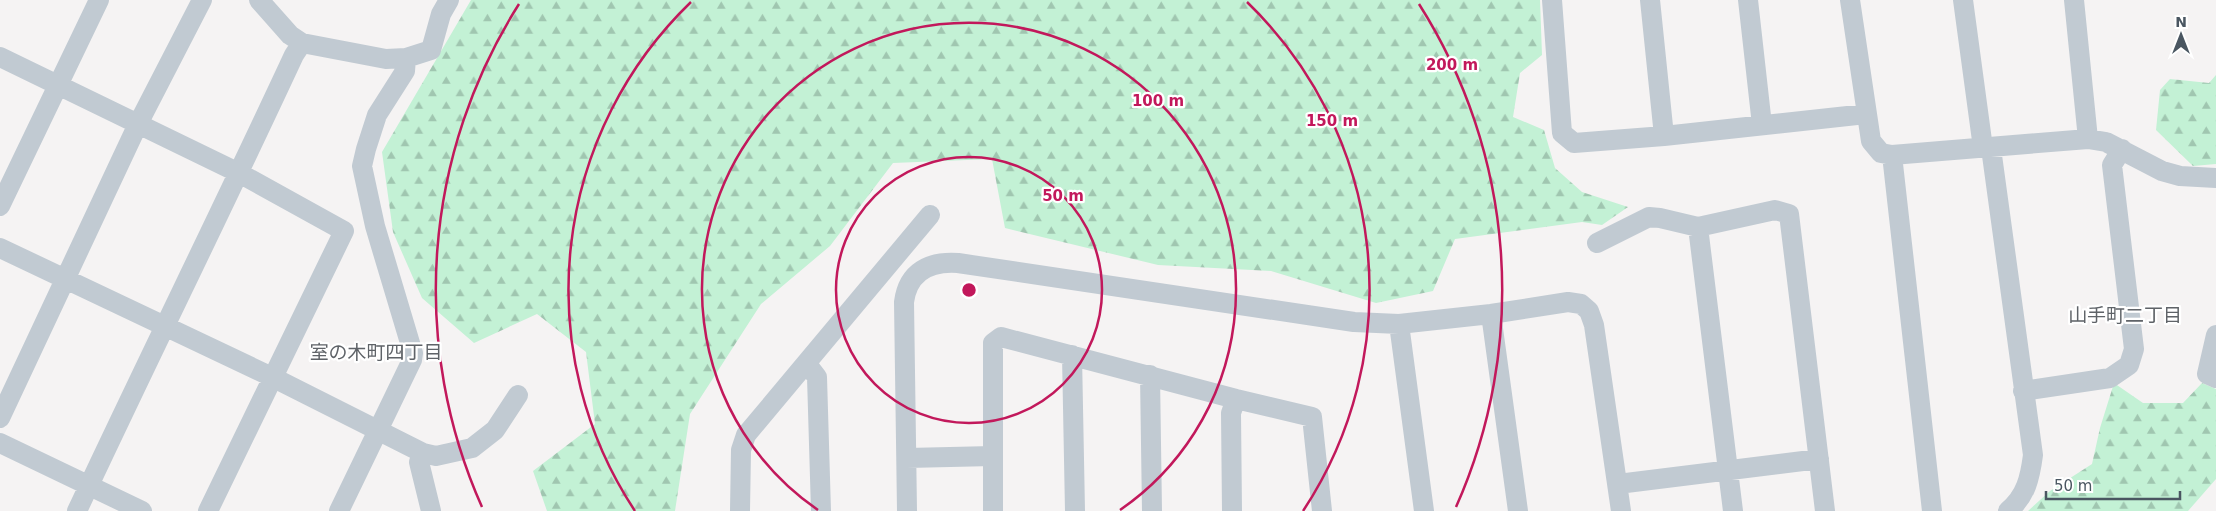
<svg xmlns="http://www.w3.org/2000/svg" width="2216" height="511" font-family="'DejaVu Sans','Noto Sans JP',sans-serif">
<style>
.forest{fill:url(#forest-firs)}
.lines{fill:none;stroke-linecap:round;stroke-linejoin:round}
.minor{stroke:#c1cad2;stroke-width:20}
.ring{fill:none;stroke:#c2185b;stroke-width:2.5}
.labels{text-anchor:middle;dominant-baseline:central;stroke-width:4.5;stroke-linejoin:round;paint-order:stroke}
.neighbourhood-label{font-size:19px;fill:#5f6368;stroke:#fff}
.centre{fill:#c2185b;stroke:#fff;stroke-width:2.5}
.ring-label{font-size:15px;text-anchor:middle;font-weight:bold;fill:#c2185b;stroke:#fff;stroke-width:4.5;stroke-linejoin:round;paint-order:stroke}
</style>
<defs>
<pattern id="forest-firs" width="22" height="20" patternUnits="userSpaceOnUse" patternTransform="scale(1.25)"><rect width="22" height="20" fill="#c3f1d5"/><path d="M5 1l3.5 6h-7zM16 11l3.5 6h-7z" fill="#a0c6b0"/></pattern>
</defs>
<rect width="100%" height="100%" fill="#f5f3f3"/>
<!-- forest -->
<path class="forest" d="M471 0H1540L1542 55 1520 73 1513 117 1544 130 1555 168 1582 192 1628 207 1602 225 1582 222 1455 239 1433 291 1376 303 1271 271 1158 265 1005 228 992 159 893 163 830 246 761 304 690 414 675 511H547L533 471 595 424 586 352 537 314 474 343 422 298 393 232 382 152Z
M2216 75V164L2193 166 2156 130 2160 90 2170 79 2209 83Z
M2114 383 2143 403H2183L2202 383 2216 389V479L2188 511H2028L2050 491 2092 464 2100 428Z"/>
<g class="lines">
<!-- minor -->
<path class="minor" d="M259 0 290 35 302 43 386 59 406 58 431 50 441 14 449 0
M1552 0 1562 133 1574 143 1664 136 1866 114
M1650 0 1664 136
M1748 0 1762 125
M1850 0 1871 141 1881 153 1892 155 2088 139 2106 142 2162 171 2180 176 2216 178
M1963 0 1983 148
M2074 0 2088 139
M0 57 239 173 344 231 208 511
M1991 148 2033 455C2030 478 2026 496 2008 511
M1892 155 1932 511
M0 206 99 0
M1698 227 1733 511
M1597 243 1649 217 1660 218 1698 227 1775 210 1789 214 1825 511
M0 248 272 377 423 453 436 456 472 448 495 430 518 395
M1491 314 1518 511
M1399 324 1424 511
M2216 335 2207 374 2216 378
M1072 355 1075 511
M807 364 817 377 821 511
M1150 375 1152 511
M2023 391 2110 378 2129 365 2134 349 2112 165 2122 149
M0 418 138 124 202 0
M0 443 142 511
M423 453 419 462 431 511
M907 458 993 456
M1618 484 1819 459
M77 511C148 359 223 208 294 55L302 43
M339 511 412 360 413 353 375 226 362 166 366 149 377 115 405 71 406 58
M740 511 741 450 746 435 930 215
M907 511 904 302C908 271 930 261 958 263L1354 322 1399 324 1491 314 1568 302 1581 304 1589 311 1594 325 1621 511
M993 511V343L1001 337 1236 399 1312 417 1322 511
M1232 511 1231 413 1236 399"/>
</g>
<!-- distance rings -->
<g class="ring">
<circle cx="969" cy="290" r="133"/>
<path d="M818 510A267 267 0 1 1 1120 510"/>
<path d="M635 511A400 400 0 0 1 691 2M1247 2A400 400 0 0 1 1303 511"/>
<path d="M482 507A533 533 0 0 1 519 4M1419 4A533 533 0 0 1 1456 507"/>
</g>
<g class="labels">
<!-- neighbourhood labels -->
<g class="neighbourhood-label">
<text x="2125" y="315">山手町二丁目</text>
<text x="376" y="352">室の木町四丁目</text>
</g>
</g>
<circle cx="969" cy="290" r="8" class="centre"/>
<g class="ring-label">
<text x="1452" y="70">200 m</text>
<text x="1158" y="106">100 m</text>
<text x="1332" y="126">150 m</text>
<text x="1063" y="201">50 m</text>
</g>
<!-- north arrow -->
<g transform="translate(2181 35)" stroke="#ffffff" stroke-width="4" paint-order="stroke">
<path d="M0-4L9 19L0 12L-9 19Z" fill="#4a5661"/>
<text y="-8" font-size="14" font-weight="bold" text-anchor="middle" fill="#4a5661">N</text>
</g>
<!-- scale -->
<path d="M2046 491v8h134v-8" fill="none" stroke="#4a5661" stroke-width="2.5"/>
<text x="2054" y="491" font-size="15" fill="#4a5661" stroke="#ffffff" stroke-width="4" paint-order="stroke">50 m</text>
</svg>
